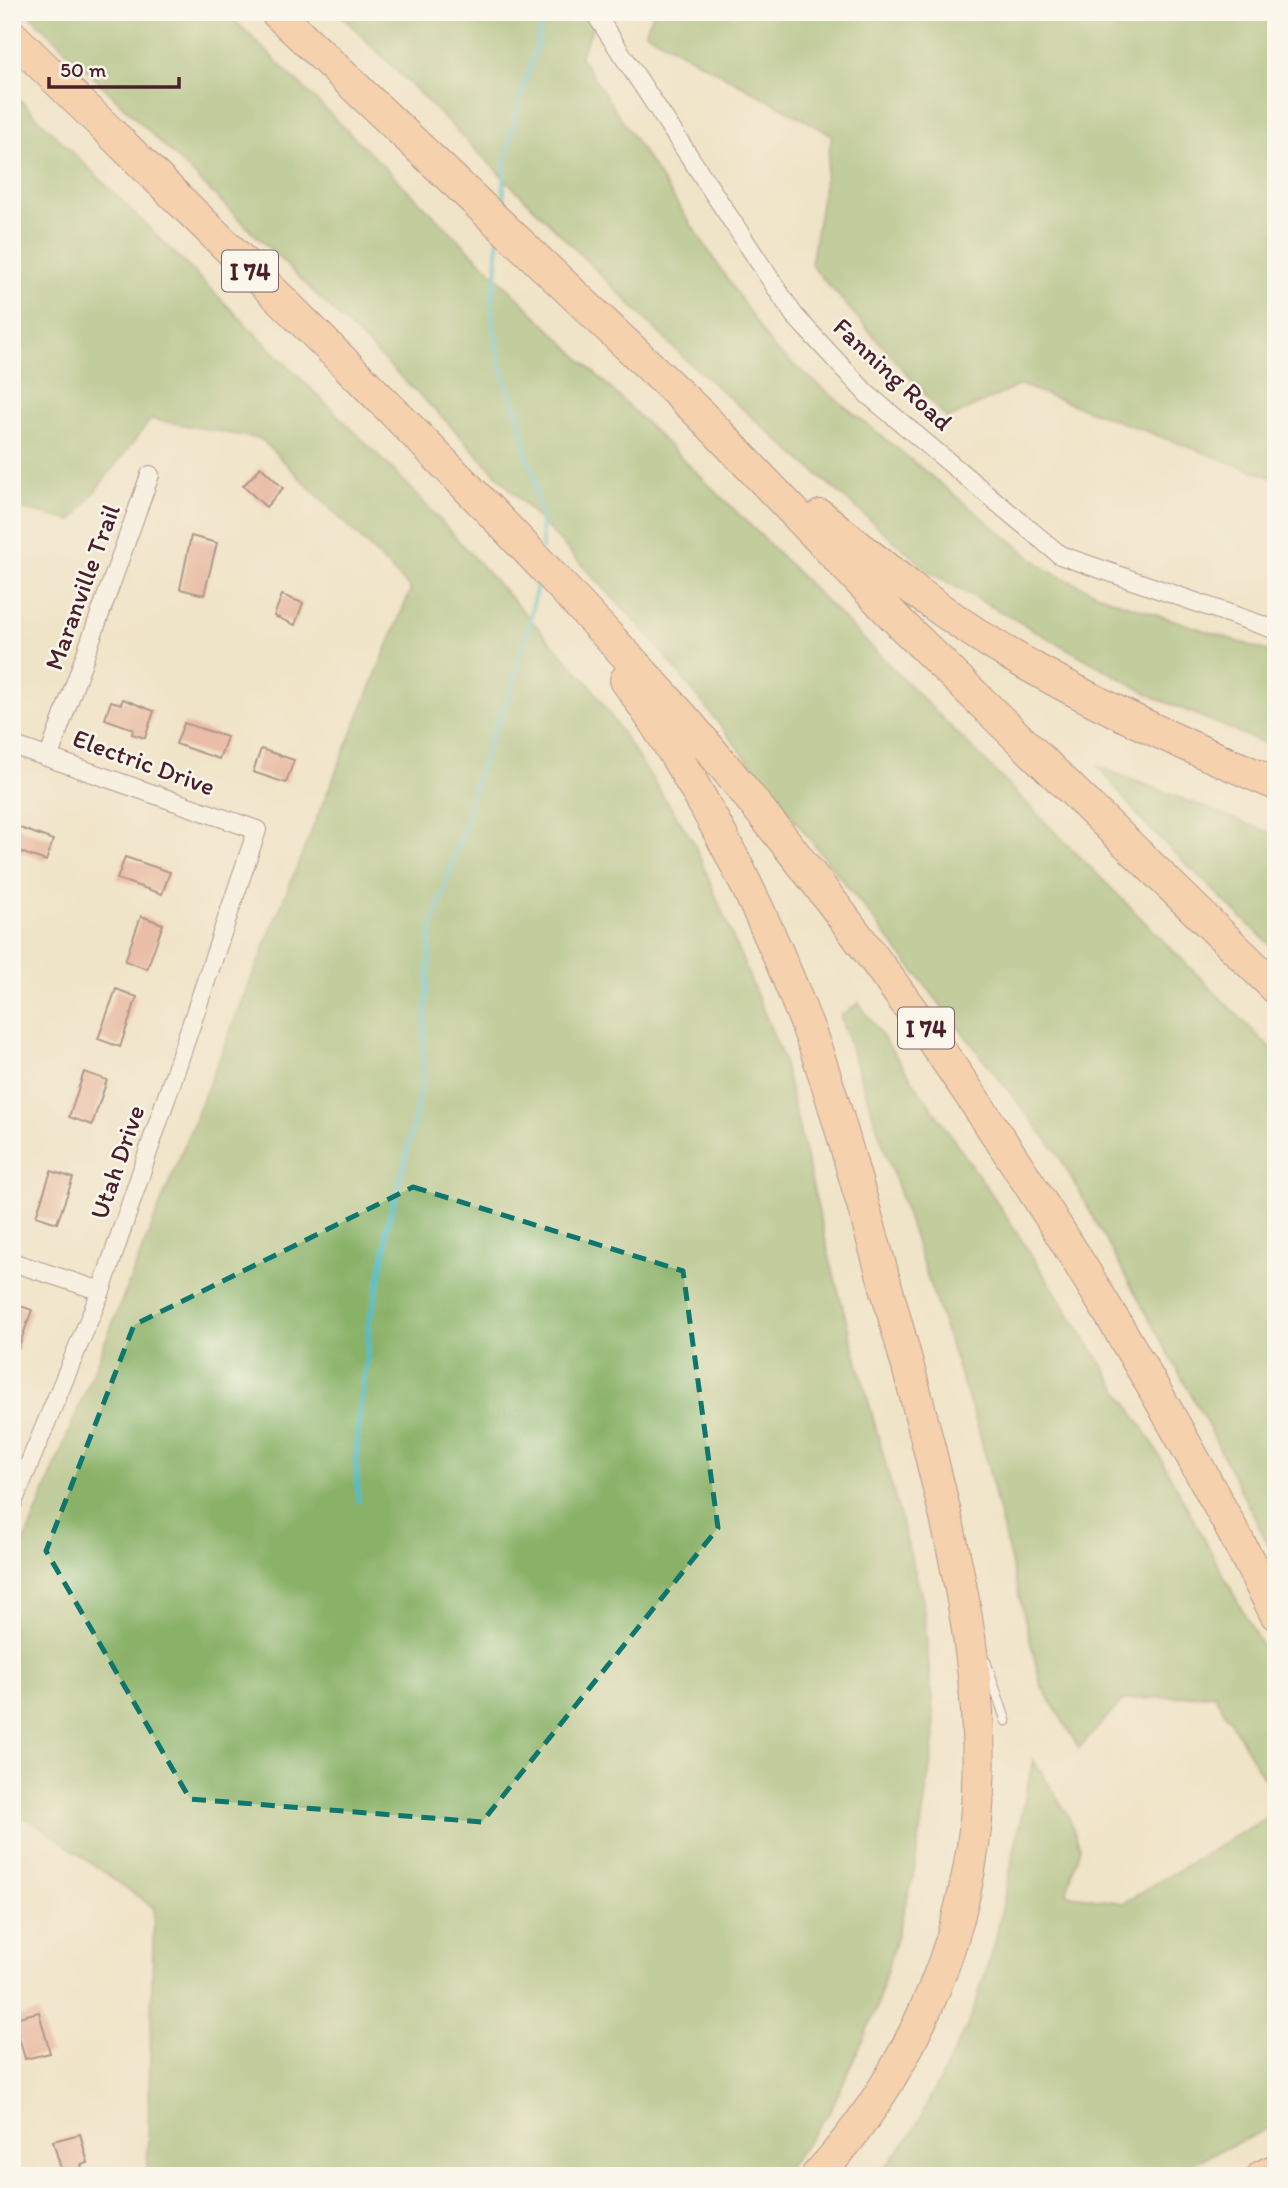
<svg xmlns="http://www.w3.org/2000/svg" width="1288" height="2188" font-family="Itim,sans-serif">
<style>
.forest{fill:#89b168;stroke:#6a684a;stroke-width:2}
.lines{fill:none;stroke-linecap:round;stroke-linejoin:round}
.stream{stroke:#51bdca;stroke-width:5}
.building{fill:#e18e7e}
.service-casing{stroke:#633d43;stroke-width:11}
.minor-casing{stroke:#633d43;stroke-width:20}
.motorway-casing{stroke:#633d43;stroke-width:34}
.service{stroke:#fff;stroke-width:9}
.minor{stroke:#fff;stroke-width:18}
.motorway{stroke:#fcba8e;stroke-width:32}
.marked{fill:none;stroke:#0f766e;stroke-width:5;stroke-dasharray:14 9;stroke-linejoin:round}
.labels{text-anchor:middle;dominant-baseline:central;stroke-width:5;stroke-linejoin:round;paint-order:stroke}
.shield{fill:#fbf7ec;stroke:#7f6065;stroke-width:2}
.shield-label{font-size:24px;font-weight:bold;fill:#4a1f2b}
.street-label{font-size:26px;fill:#4a1f2b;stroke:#fbf7ec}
</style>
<rect width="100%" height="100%" fill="#fbf7ec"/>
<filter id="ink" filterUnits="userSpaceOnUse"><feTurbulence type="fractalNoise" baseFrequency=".0143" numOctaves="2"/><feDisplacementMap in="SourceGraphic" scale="14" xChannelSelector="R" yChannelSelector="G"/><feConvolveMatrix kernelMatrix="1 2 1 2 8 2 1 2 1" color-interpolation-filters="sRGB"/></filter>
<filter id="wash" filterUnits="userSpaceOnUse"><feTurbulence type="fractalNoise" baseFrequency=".00686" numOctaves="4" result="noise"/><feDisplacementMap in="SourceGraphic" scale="28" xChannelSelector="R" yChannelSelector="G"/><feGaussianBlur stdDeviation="1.57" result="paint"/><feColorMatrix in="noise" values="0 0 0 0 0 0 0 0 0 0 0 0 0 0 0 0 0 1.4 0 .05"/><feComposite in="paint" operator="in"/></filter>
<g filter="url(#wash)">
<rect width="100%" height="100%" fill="#f0e4c8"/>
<!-- forest -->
<path class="forest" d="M27 12H226L754 529 1276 1054V1560L1204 1418 1057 1152 651 638 446 421Z
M338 12H599L580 57 773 348 1048 571 1107 598 1276 654V748L1156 698 931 573 685 359Z
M654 12H1276V479L1020 385 947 419 811 265 832 135 645 32Z
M12 92 406 483 591 686 693 841 782 1056 831 1264 923 1601 935 1736 913 1878 875 2012 831 2110 781 2176H147L154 1908 30 1819 12 1816V1573L282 903 411 589 261 439 151 419 72 521 12 507Z
M1099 767 1276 835V951L1143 822Z
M859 1003 995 1199 1152 1442 1276 1673V1799L1214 1694 1123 1700 1079 1748 1041 1685 979 1431 840 1016Z
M1033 1760 1067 1813 1080 1847 1066 1894 1123 1903 1276 1812V2125L1165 2176H878L912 2134 971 2018 995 1943Z"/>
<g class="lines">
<!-- stream -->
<path class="stream" d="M503 210 505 159 511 141 510 134 538 41 543 12
M498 240 496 282 492 294V314L500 363 522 428 526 455 534 474 538 508 541 517 542 548
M358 1501 356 1460 359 1415 367 1358 369 1319 375 1301 387 1240 385 1234 405 1161 421 1087 431 931 465 823 476 780 493 732 501 715 502 708 507 703 518 667 517 660 528 631 538 578"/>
</g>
<g id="blocks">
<!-- building -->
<path class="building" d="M261 467 283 488 266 507 243 486Z
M191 536 217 543 204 595 180 589Z
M282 595 303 603 295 625 274 616Z
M123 699 154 711 145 738 132 734 133 729 105 719 111 701 121 704Z
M184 723 227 737 219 759 176 744Z
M261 749 294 760 286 783 253 772Z
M12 825 53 840 46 861 12 849Z
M125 857 170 872 162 894 117 879Z
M141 916 163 924 147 969 125 961Z
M116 989 137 997 120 1047 98 1039Z
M84 1072 107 1080 92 1125 69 1117Z
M51 1171 73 1178 57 1223 36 1216Z
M12 1303 32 1310 14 1360H12Z
M39 2012 50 2053 25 2059 14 2018Z
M80 2134 88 2163 81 2165 84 2176H63L53 2141Z"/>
</g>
</g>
<g filter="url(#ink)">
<use href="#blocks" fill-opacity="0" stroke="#633d43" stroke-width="2"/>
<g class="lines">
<!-- service casing -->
<g class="service-casing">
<path id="service" d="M986 1662 1006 1721"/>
</g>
<!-- minor casing -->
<g class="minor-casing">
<path id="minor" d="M598 12 596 15 794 315 867 394 1060 555 1276 630
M12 745 257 830 101 1291 12 1505
M49 756 150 475
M12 1262 101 1291"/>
</g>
<!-- motorway casing -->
<g class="motorway-casing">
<path id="motorway" d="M276 12 702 416 903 626 1276 988
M12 36C199 220 389 401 568 593 609 638 653 682 692 728 922 999 1115 1298 1276 1614
M821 516C882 566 945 617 1014 657 1098 706 1186 746 1276 784
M626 680C703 789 764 911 811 1036 831 1089 845 1144 861 1198 880 1265 899 1333 917 1400 952 1539 989 1677 976 1821 963 1950 905 2081 817 2176
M1263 2176 1276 2170"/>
</g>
<!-- service -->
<use href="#service" class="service"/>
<!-- minor -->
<use href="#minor" class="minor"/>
<!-- motorway -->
<use href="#motorway" class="motorway"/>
</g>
</g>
<!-- marked area -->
<path d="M0 0H1288V2188H0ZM413 1187 683 1271 718 1528 482 1822 190 1799 46 1551 134 1325Z" fill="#f0e4c8" fill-opacity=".55" fill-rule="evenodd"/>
<path class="marked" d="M413 1187 683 1271 718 1528 482 1822 190 1799 46 1551 134 1325Z"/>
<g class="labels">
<!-- shield labels -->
<g class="shield">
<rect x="222" y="250.5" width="56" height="41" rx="5"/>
<rect x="898" y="1007.5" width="56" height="41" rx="5"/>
</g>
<g class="shield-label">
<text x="250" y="271">I 74</text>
<text x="926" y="1028">I 74</text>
</g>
<!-- street labels -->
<g class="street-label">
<text transform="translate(893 374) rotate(43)">Fanning Road</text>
<text transform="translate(82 587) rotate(-70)">Maranville Trail</text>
<text transform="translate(144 762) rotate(20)">Electric Drive</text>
<text transform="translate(117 1162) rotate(-71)">Utah Drive</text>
</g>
</g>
<!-- margin -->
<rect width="1288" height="2188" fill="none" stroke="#fbf7ec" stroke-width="42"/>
<!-- scale -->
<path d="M49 77v10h130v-10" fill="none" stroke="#4a1f2b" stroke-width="3.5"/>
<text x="60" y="77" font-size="21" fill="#4a1f2b" stroke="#fbf7ec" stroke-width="5" paint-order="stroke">50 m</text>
</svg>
